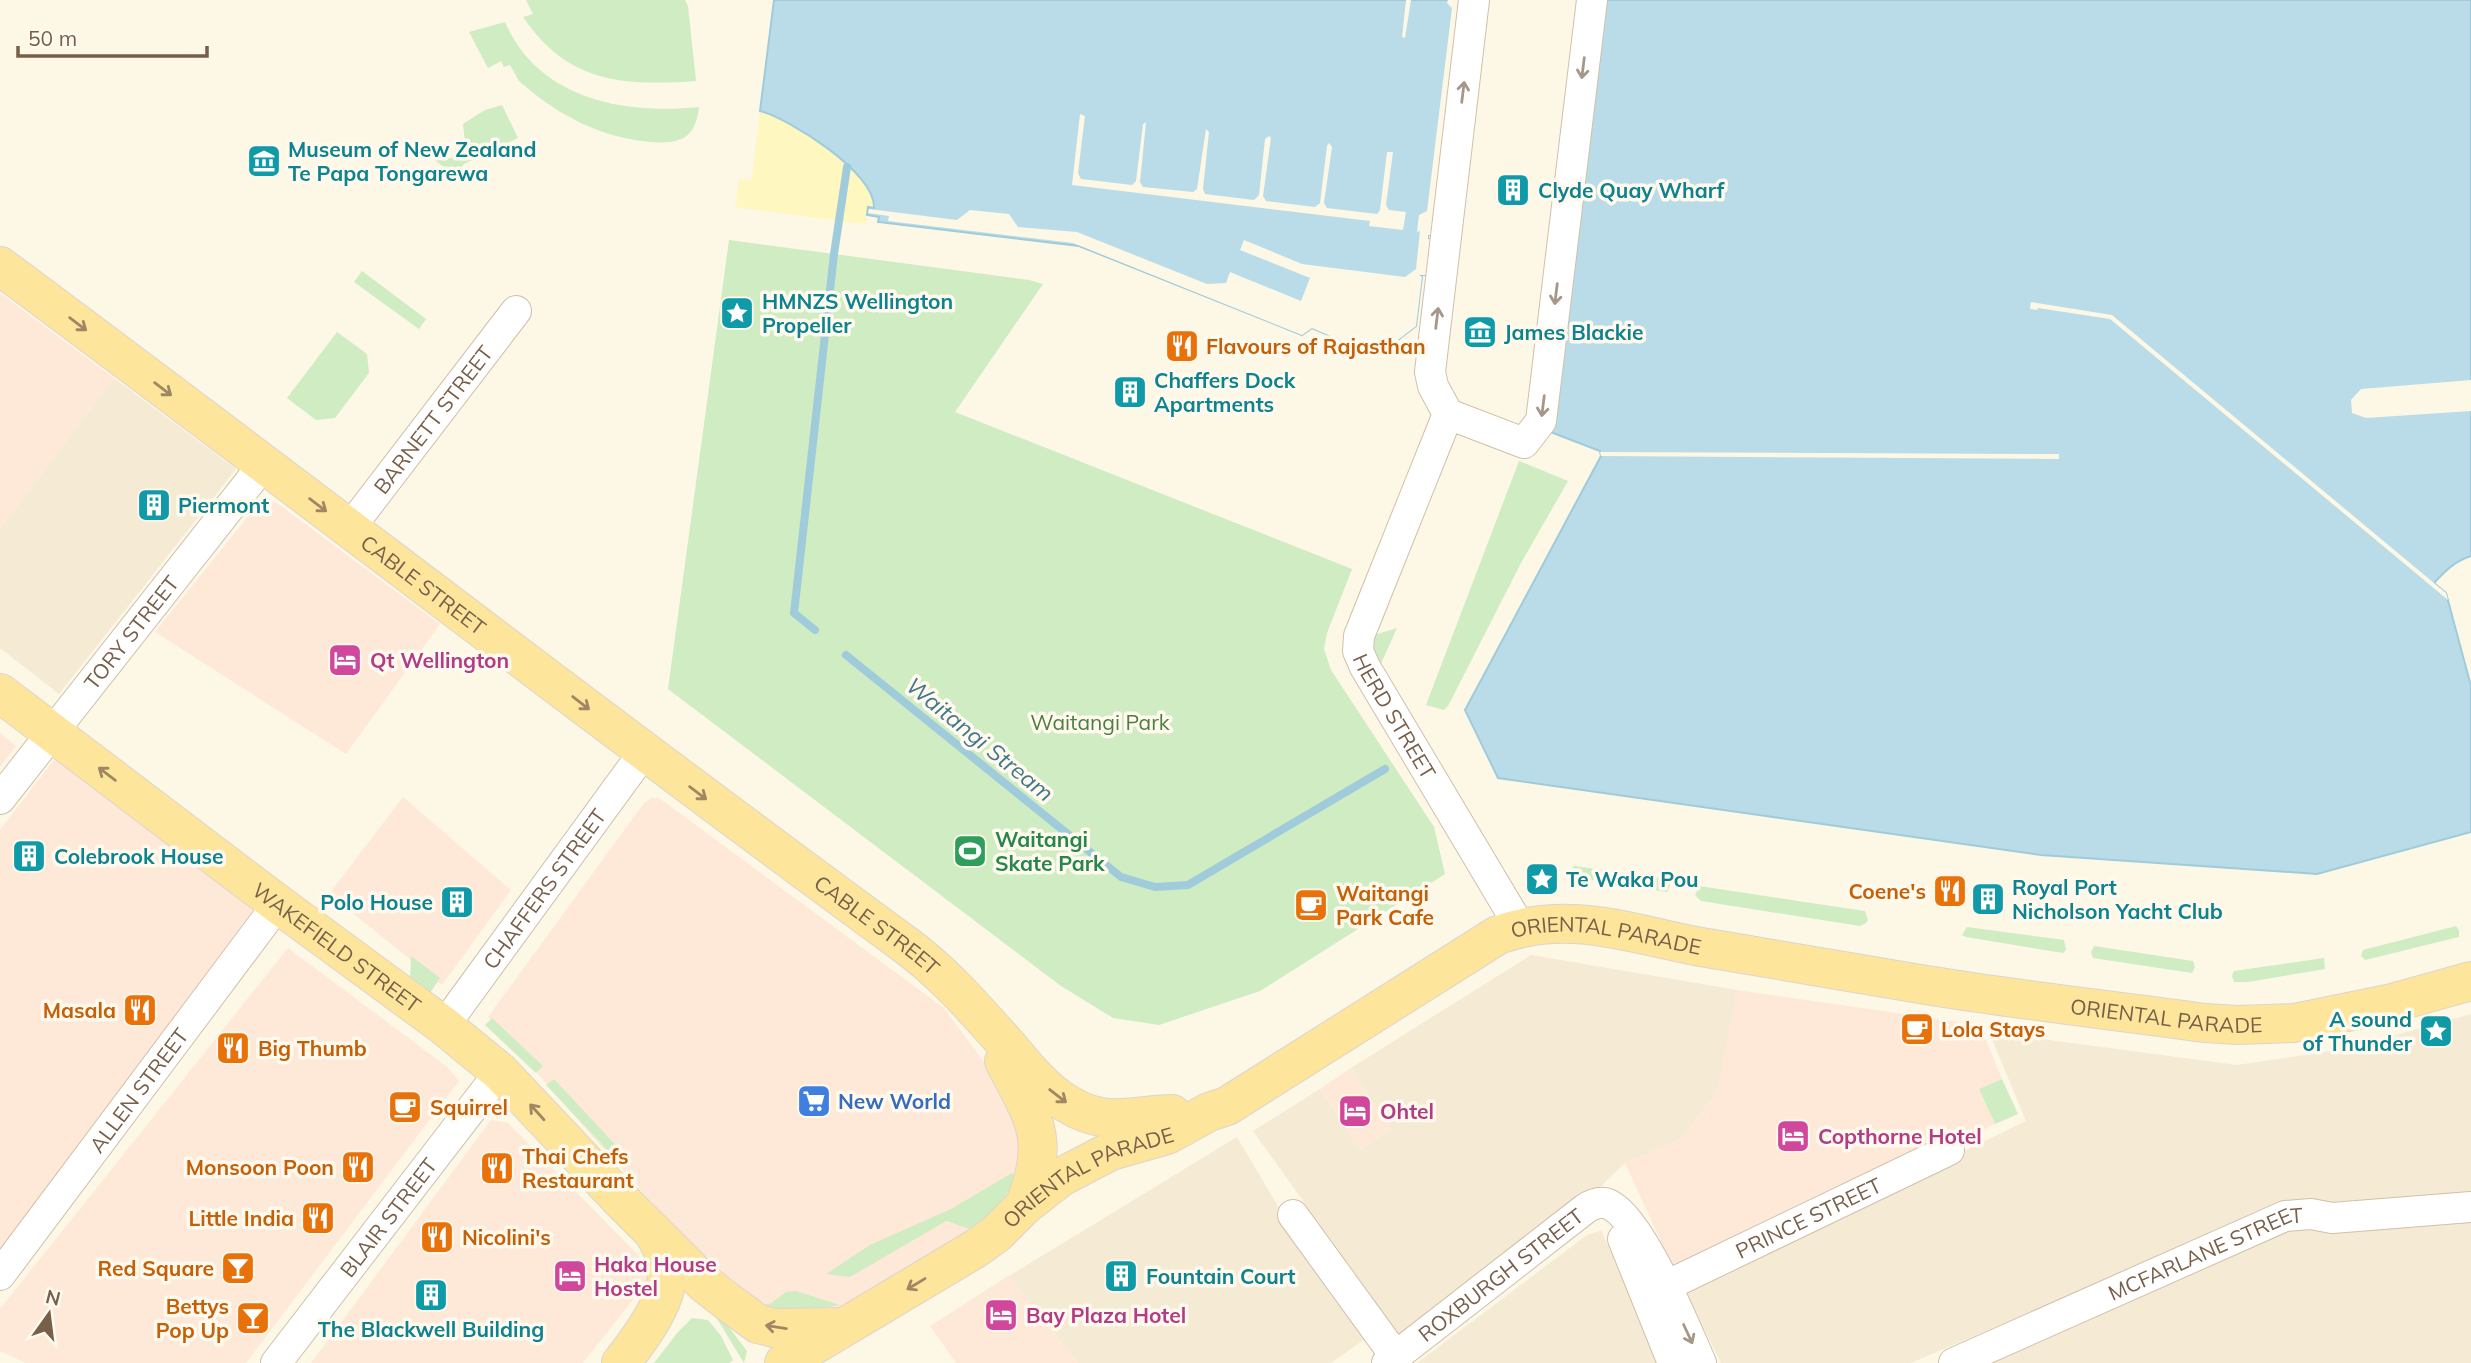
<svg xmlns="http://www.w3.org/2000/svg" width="2471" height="1363" font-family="Mulish,sans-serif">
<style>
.residential{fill:#f5ead4}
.commercial{fill:#fee9d9}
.green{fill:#cfecc3}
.sand{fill:#fef7bf}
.water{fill:#b9dce8;stroke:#9fcbdb;stroke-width:2}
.pier{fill:#fdf7e6}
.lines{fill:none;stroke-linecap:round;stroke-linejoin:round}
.stream{stroke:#9fcbdb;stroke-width:8}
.minor-casing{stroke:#d0c0ab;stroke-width:32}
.major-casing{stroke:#dcd5d0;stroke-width:40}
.minor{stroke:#fff;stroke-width:30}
.major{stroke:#fee59c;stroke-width:38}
.oneway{stroke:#a79789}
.oneway2{stroke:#a08762}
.labels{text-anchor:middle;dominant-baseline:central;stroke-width:7;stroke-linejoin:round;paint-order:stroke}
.culture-label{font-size:21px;font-weight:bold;fill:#0d838f;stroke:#fffaed;text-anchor:start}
.food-label{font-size:21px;font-weight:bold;fill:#c56008;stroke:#fffaed;text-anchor:start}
.street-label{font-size:21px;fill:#785f49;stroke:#fffaed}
.hotel-label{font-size:21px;font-weight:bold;fill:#b23c85;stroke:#fffaed;text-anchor:start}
.park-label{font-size:21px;fill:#4c7f40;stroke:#fffaed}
.leisure-label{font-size:21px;font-weight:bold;fill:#27864d;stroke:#fffaed;text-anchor:start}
.shop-label{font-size:21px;font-weight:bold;fill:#366cbe;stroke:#fffaed;text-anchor:start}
.water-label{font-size:23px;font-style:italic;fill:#41788d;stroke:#fffaed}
</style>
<rect width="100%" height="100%" fill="#fdf7e6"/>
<!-- residential -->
<path class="residential" d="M114 378 236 469 59 694 0 648V529Z
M1531 955 1737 990 1717 1092 1681 1139 1625 1163 1601 1186 1400 1336 1253 1131 1320 1089 1360 1150 1391 1130 1351 1068Z
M2471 1014V1196L2282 1205 1911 1363H1721L1684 1288 2026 1121 1989 1032 2237 1065 2345 1049Z
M1237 1137 1286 1220 1372 1334 1331 1363H1078L1009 1276Z
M2471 1219V1363H1985L2285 1231Z
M1601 1230 1660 1363H1417L1587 1235Z"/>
<!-- commercial -->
<path class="commercial" d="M0 293 114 378 0 529Z
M265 499 277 503 440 624 346 754 155 632 254 509Z
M0 733 16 746 0 767Z
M57 756 267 917 0 1272V830Z
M403 797 511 890 442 985 329 894Z
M651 798H659L944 1008 1000 1084 1027 1140 1022 1177 1004 1204 973 1231 832 1314 785 1316 738 1297 608 1154 488 1017 644 803Z
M288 948 447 1067 459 1081 246 1363H26L0 1351V1309Z
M1737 990 1980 1025 2002 1079 1979 1089 1995 1124 1677 1277 1625 1163 1681 1139 1717 1092Z
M1351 1068 1392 1130 1360 1150 1320 1089Z
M491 1120 508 1123 655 1272 583 1363H311Z
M1008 1276H1009L1078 1363H956L930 1326Z"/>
<!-- green -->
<path class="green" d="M526 0H685L688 6 696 81C622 86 568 83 523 17L533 14Z
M505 22C538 99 624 115 699 107 695 139 681 144 651 142 603 138 561 117 525 86L519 81 510 65 504 67 501 61 488 68 469 32Z
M502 105 518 138 464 164 455 175 423 152 425 149C436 157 445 162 458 155L465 142 463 124 485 110Z
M729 240 1029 280 1043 284 955 412 1352 569 1327 633 1324 649 1331 670 1434 827 1445 874 1260 991 1159 1025 1113 1018 1061 986 668 689Z
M362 271 426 319 419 329 354 282Z
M337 332 367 354 369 373 335 418 316 420 287 398Z
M1519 461 1568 481 1521 563 1448 706 1444 710 1426 705Z
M1397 628 1380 666 1371 650V636Z
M1574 866 1668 879 1670 886 1667 892 1572 877 1570 872Z
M1699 886 1865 911 1868 920 1866 923 1860 926 1701 901 1695 895Z
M2456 926 2459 930V937L2365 960 2361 956 2363 950Z
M1967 927 2064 940 2066 950 2063 953 1966 937 1962 935Z
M2094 946 2193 961 2195 967 2192 973 2093 958 2091 952Z
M411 956 440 978 430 993 410 981Z
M2324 958 2325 969 2248 982H2234L2232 976 2234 971Z
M492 1018 543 1066 536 1073 485 1025Z
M554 1079 626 1156 612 1155 546 1085Z
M2002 1079 2018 1114 1995 1124 1979 1089Z
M1012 1173 1015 1175C1015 1189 987 1221 973 1227 965 1231 955 1222 946 1221L850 1277 826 1274 870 1245 951 1209Z
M796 1291 840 1305 789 1314 748 1306 770 1304 786 1292Z
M716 1317 722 1318 747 1351 744 1363Z
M692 1318 708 1320 721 1336 733 1360 729 1363H654L678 1332Z"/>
<!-- sand -->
<path class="sand" d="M760 111C791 119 875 173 874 208L868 207 865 224 735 207 739 179 750 180 752 177Z"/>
<!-- water -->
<path class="water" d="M774 0H1461L1433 235H1428V239L1432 240 1428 275H1419L1422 277 1416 326 1377 356 1312 328 1302 335 1079 246 878 222 879 217 867 215 868 207 874 208C876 173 790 119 760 111Z
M1599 0H2471V556C2455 561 2445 571 2434 583L2446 593 2471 686V832L2317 874 2041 855 1498 778 1465 710 1601 456 1600 451 1548 431Z"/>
<!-- pier -->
<path class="pier" d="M1406 0H1411L1405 38 1402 37Z
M1448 0H1461L1433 235H1428V239L1432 240 1428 275H1419L1422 277 1416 326 1377 356 1312 328 1302 335 1073 243 888 221 889 216 868 213 869 209 957 220 970 210 1009 214 1018 227 1077 232 1207 284 1226 283 1230 272 1301 301 1310 278 1240 250 1244 240 1302 264 1405 277 1416 269 1420 231 1417 232 1419 215 1427 211 1452 8 1447 3Z
M1080 114 1085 116 1078 173 1081 179 1132 185 1136 181 1143 124 1146 122 1140 182 1143 187 1193 192 1197 189 1206 129 1209 132 1203 189 1205 194 1254 200 1259 195 1265 139 1269 136 1271 138 1263 196 1266 201 1315 207 1320 203 1327 146 1329 143 1332 147 1324 203 1327 208 1377 214 1380 210 1387 152H1393L1386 205 1389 210 1406 212 1403 230 1369 226 1370 221 1072 185Z
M2031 302 2112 315 2446 593 2448 600 2110 319 2038 308 2037 310 2030 309Z
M2471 380V411L2366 418 2352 413 2351 400 2361 389Z
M1600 452 2059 454V459L1601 456Z"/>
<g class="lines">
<!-- stream -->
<path class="stream" d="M815 630 794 613 834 254 847 167
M846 655 1121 877 1155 887 1188 885 1385 769"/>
<!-- minor casing -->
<g class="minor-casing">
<g id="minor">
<path id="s1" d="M1448 414 1359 636 1358 651 1365 667 1520 927"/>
<path d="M1448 414 1524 443 1541 421 1592 0"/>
<path d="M1448 414 1433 386 1430 372 1474 0"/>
<path id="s2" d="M349 529 516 311"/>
<path id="s3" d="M0 799 263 465"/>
<path id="s4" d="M444 1026 644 752"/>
<path d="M1293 1215 1396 1357"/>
<path d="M1623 1239 1673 1363"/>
<path id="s5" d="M0 1275 278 904"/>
<path id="s6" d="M1666 1286 1949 1150"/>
<path id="s7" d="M276 1363 500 1072"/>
<path id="s8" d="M1387 1363 1585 1209C1591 1205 1598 1202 1605 1203 1638 1211 1687 1331 1701 1363"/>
<path id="s9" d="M1954 1363 2285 1216 2311 1214 2332 1218 2471 1207"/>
</g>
</g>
<!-- major casing -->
<g class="major-casing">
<g id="major">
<path id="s10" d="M0 266C302 490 599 721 903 943 943 972 975 1009 1008 1046 1025 1066 1043 1089 1066 1103 1106 1128 1129 1115 1172 1114"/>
<path id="s11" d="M0 693 278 904 444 1026 500 1072 619 1198 705 1284 728 1302 758 1324 774 1328 842 1327"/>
<path d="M1004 1061C1035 1120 1051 1140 1024 1206"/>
<path d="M621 1363C639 1340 670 1300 667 1269 666 1255 660 1244 653 1232"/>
<path id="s12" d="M784 1363 975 1249 996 1234 1024 1206 1061 1177 1111 1151 1167 1135 1209 1112 1227 1106 1498 935C1569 909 1631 934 1701 947 1776 959 1851 973 1926 985 2018 1000 2112 1010 2205 1023L2238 1025 2294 1023 2392 1003 2471 981"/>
</g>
</g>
<!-- minor -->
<use href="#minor" class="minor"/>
<!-- major -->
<use href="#major" class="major"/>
</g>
<!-- one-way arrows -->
<defs><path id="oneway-shaft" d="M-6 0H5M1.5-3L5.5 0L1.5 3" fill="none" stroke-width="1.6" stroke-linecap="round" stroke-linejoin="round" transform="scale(1.75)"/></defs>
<g class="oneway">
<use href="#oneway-shaft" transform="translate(1583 68) rotate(97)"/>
<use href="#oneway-shaft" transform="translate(1463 92) rotate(-83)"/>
<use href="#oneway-shaft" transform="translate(1556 294) rotate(97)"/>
<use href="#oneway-shaft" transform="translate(1437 318) rotate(-83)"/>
<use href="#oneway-shaft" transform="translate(1543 406) rotate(97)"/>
<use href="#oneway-shaft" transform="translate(1688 1334) rotate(65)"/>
</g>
<g class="oneway2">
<use href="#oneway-shaft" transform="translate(78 324) rotate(37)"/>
<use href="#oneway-shaft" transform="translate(163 389) rotate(37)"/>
<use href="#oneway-shaft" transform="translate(318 505) rotate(37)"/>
<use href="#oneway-shaft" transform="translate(581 703) rotate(38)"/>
<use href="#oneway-shaft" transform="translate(107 774) rotate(-143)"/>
<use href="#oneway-shaft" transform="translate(698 793) rotate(37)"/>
<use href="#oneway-shaft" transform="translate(1058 1096) rotate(38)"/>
<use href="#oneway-shaft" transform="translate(537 1112) rotate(-132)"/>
<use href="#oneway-shaft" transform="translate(916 1284) rotate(149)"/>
<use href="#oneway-shaft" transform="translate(776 1327) rotate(-171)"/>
</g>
<!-- icons -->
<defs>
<g id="museum-square" transform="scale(1.75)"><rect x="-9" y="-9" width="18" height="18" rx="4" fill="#0f9aa8" stroke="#fffaed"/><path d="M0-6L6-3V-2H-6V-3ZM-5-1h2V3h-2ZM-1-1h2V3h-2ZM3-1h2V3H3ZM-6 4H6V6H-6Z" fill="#fff"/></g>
<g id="building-square" transform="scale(1.75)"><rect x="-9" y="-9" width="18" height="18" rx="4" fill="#0f9aa8" stroke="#fffaed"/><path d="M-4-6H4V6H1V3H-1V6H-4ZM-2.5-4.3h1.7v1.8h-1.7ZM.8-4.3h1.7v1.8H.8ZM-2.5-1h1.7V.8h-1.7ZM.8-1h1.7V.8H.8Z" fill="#fff"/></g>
<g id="sight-square" transform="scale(1.75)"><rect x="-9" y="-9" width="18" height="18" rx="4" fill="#0f9aa8" stroke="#fffaed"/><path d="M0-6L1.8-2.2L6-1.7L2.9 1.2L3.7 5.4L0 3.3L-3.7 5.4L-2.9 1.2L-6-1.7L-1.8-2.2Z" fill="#fff"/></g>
<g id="restaurant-square" transform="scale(1.75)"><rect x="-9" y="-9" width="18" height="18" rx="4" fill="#e8710a" stroke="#fffaed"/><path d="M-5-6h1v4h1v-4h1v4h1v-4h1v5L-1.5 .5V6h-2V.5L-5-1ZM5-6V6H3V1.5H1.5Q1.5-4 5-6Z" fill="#fff"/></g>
<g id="hotel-square" transform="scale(1.75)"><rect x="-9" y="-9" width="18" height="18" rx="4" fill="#d1479c" stroke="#fffaed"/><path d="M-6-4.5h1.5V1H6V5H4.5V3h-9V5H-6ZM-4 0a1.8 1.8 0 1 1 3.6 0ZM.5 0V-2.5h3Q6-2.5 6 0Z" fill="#fff"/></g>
<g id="stadium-square" transform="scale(1.75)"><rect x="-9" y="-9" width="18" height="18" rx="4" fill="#2e9e5b" stroke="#fffaed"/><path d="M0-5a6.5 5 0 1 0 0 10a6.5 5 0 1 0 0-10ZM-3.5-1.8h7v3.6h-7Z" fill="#fff"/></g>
<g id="cafe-square" transform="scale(1.75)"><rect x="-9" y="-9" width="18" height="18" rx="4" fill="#e8710a" stroke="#fffaed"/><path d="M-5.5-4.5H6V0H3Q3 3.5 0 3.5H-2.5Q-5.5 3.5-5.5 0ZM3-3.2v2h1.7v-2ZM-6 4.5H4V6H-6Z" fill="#fff"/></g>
<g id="supermarket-square" transform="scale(1.75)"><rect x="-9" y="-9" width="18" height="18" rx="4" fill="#3f7fe0" stroke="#fffaed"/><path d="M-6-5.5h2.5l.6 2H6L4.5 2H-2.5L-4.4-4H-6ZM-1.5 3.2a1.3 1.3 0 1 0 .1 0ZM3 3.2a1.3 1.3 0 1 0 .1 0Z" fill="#fff"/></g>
<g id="bar-square" transform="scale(1.75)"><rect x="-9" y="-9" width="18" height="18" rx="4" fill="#e8710a" stroke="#fffaed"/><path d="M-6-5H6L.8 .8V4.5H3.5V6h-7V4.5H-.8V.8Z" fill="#fff"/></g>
</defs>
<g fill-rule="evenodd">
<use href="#museum-square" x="264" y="161"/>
<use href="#building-square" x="1513" y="190"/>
<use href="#sight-square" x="737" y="313"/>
<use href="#museum-square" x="1480" y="332"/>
<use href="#restaurant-square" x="1182" y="346"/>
<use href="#building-square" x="1130" y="392"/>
<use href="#building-square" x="154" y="505"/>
<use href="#hotel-square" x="345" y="660"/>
<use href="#stadium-square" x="970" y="851"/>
<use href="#building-square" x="29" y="856"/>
<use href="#sight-square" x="1542" y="879"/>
<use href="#restaurant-square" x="1950" y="891"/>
<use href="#building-square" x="1988" y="899"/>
<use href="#building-square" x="457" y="902"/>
<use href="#cafe-square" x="1311" y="905"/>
<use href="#restaurant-square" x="140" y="1010"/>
<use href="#cafe-square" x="1917" y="1029"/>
<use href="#sight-square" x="2436" y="1031"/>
<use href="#restaurant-square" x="233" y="1048"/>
<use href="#supermarket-square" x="814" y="1101"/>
<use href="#cafe-square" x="405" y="1107"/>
<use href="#hotel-square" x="1355" y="1111"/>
<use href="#hotel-square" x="1793" y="1136"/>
<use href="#restaurant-square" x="358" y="1167"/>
<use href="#restaurant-square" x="497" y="1168"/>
<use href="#restaurant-square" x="318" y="1218"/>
<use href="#restaurant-square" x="437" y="1237"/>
<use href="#bar-square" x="238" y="1268"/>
<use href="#hotel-square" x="570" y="1276"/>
<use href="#building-square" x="1121" y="1276"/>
<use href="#building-square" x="431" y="1295"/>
<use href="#hotel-square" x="1001" y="1315"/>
<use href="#bar-square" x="253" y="1318"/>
</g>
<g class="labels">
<!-- culture labels -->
<g class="culture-label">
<text x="288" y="149">Museum of New Zealand<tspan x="288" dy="24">Te Papa Tongarewa</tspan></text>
<text x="1538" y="190">Clyde Quay Wharf</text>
<text x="762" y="301">HMNZS Wellington<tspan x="762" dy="24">Propeller</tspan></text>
<text x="1504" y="332">James Blackie</text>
<text x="1154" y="380">Chaffers Dock<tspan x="1154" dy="24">Apartments</tspan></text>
<text x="178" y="505">Piermont</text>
<text x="54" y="856">Colebrook House</text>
<text x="1566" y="879">Te Waka Pou</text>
<text x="2012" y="887">Royal Port<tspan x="2012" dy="24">Nicholson Yacht Club</tspan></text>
<text x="433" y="902" text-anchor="end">Polo House</text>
<text x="2412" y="1019" text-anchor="end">A sound<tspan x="2412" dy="24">of Thunder</tspan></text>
<text x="1146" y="1276">Fountain Court</text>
<text x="431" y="1329" text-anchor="middle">The Blackwell Building</text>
</g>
<!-- food labels -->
<g class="food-label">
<text x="1206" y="346">Flavours of Rajasthan</text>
<text x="1926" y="891" text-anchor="end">Coene's</text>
<text x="1336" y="893">Waitangi<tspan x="1336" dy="24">Park Cafe</tspan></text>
<text x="116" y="1010" text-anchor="end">Masala</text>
<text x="1941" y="1029">Lola Stays</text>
<text x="258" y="1048">Big Thumb</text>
<text x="430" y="1107">Squirrel</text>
<text x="522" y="1156">Thai Chefs<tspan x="522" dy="24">Restaurant</tspan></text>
<text x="334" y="1167" text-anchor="end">Monsoon Poon</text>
<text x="294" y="1218" text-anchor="end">Little India</text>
<text x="462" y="1237">Nicolini's</text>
<text x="214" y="1268" text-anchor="end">Red Square</text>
<text x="229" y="1306" text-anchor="end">Bettys<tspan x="229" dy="24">Pop Up</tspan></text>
</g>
<!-- street labels -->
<g class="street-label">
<text stroke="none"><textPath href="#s2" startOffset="138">BARNETT STREET</textPath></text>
<text stroke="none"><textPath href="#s10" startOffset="530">CABLE STREET</textPath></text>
<text stroke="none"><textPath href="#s3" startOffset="212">TORY STREET</textPath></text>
<text stroke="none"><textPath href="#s1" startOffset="329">HERD STREET</textPath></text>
<text stroke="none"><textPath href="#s4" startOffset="170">CHAFFERS STREET</textPath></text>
<text stroke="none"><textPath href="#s10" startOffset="1097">CABLE STREET</textPath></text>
<text stroke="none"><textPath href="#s12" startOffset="947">ORIENTAL PARADE</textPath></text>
<text stroke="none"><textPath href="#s11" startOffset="422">WAKEFIELD STREET</textPath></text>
<text stroke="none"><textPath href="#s12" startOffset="1514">ORIENTAL PARADE</textPath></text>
<text stroke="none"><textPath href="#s5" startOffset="231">ALLEN STREET</textPath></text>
<text stroke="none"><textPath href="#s12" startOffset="359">ORIENTAL PARADE</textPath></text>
<text stroke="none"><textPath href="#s7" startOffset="184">BLAIR STREET</textPath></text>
<text stroke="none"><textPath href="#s6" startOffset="158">PRINCE STREET</textPath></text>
<text stroke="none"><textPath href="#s9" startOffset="275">MCFARLANE STREET</textPath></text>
<text stroke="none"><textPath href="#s8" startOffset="144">ROXBURGH STREET</textPath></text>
</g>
<!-- hotel labels -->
<g class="hotel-label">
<text x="370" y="660">Qt Wellington</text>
<text x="1380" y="1111">Ohtel</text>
<text x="1818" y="1136">Copthorne Hotel</text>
<text x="594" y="1264">Haka House<tspan x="594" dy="24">Hostel</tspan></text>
<text x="1026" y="1315">Bay Plaza Hotel</text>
</g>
<!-- park labels -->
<g class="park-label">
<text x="1100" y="722">Waitangi Park</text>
</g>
<!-- leisure labels -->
<g class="leisure-label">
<text x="995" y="839">Waitangi<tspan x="995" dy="24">Skate Park</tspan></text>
</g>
<!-- shop labels -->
<g class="shop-label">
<text x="838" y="1101">New World</text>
</g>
<!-- water labels -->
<g class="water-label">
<text transform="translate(980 739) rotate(39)">Waitangi Stream</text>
</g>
</g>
<!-- north arrow -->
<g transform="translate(49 1314) rotate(14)" stroke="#fffaed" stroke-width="5" paint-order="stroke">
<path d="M0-5L12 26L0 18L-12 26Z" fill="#785f49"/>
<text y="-10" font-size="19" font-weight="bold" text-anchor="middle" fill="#785f49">N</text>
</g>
<!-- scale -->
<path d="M18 46v10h189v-10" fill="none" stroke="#785f49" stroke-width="3.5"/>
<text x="28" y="46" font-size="21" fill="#785f49" stroke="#fffaed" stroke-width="5" paint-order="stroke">50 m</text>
</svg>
